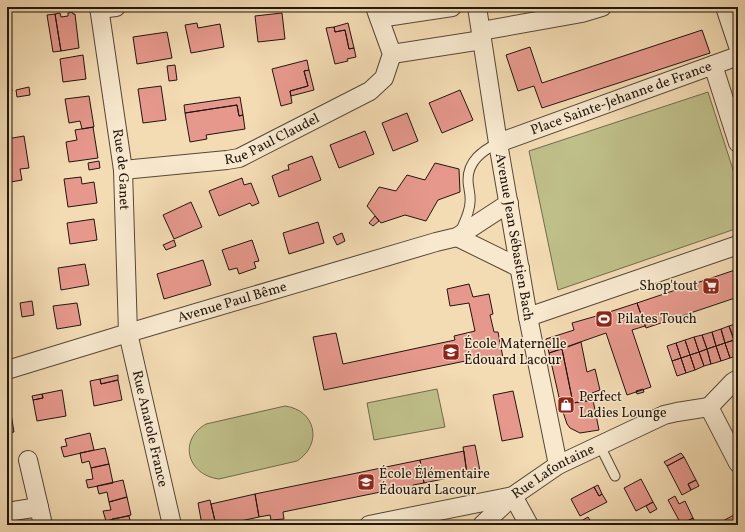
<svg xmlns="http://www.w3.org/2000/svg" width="745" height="532" font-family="Vollkorn,serif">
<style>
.green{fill:#bfbf8a;stroke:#706a4c}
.building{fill:#e6988c;stroke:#21160f}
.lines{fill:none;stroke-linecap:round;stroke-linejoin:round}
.lane-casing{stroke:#564738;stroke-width:11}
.street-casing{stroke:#564738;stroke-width:20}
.lane{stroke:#f7e8ce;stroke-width:9}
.street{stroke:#f7e8ce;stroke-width:18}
.labels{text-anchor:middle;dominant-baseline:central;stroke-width:3;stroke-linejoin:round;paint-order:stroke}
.street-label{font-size:14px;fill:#21160f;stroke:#f7e8ce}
.poi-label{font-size:14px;fill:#21160f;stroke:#f7e8ce;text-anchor:start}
</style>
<rect width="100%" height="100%" fill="#f3dbb3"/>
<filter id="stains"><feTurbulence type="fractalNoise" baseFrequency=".005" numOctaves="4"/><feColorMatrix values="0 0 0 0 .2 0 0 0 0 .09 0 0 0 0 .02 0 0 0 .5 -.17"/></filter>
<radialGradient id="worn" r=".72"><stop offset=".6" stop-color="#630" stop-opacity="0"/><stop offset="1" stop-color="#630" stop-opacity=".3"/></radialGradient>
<!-- green -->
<path class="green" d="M708 92 738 185V228L558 290 529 151Z
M437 389 445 427 374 440 367 403Z
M285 406C316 410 323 444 297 461L219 479C187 475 178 440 206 424Z"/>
<!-- building -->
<path class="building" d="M72 12 73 14H75L79 48 61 51 55 14 60 13 61 17 68 16V13Z
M282 13 285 39 258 42 255 16Z
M55 14 61 51 53 52 47 15Z
M197 23 198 28 220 24 224 47 191 53 185 25Z
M348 23 354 48 349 49 345 30 335 32 334 27Z
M334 27 335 32 345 30 349 49 354 48 356 57 347 59 348 61 335 64 326 28Z
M702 30 710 53 542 108 534 86 518 91 506 55 530 47 542 83Z
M167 32 172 58 137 64 133 37Z
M83 55 86 79 63 82 60 59Z
M307 60 309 70 304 71 308 86 290 91 292 103 281 106 272 69Z
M175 65 177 80 169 81 167 66Z
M7 67H8L12 91 7 92Z
M309 70 314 90 291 96 290 91 308 86 304 71Z
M738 72V85H737L734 74Z
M161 86 166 120 143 123 138 89Z
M29 87 30 95 17 97 16 90Z
M460 90 473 120 442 133 429 103Z
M89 96 94 127 82 129 80 121 69 123 65 99Z
M240 97 243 115 239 116 237 105 185 113 184 105Z
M237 105 239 116 243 115 245 129 206 135 207 139 190 142 185 113Z
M407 113 418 141 393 151 382 123Z
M93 127 98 158 69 162 66 142 77 140 75 130Z
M365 131 374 154 339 168 330 145Z
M24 136 29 168 20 169 22 180 11 182 7 155V139Z
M312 156 321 180 279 197 272 176 286 170H289L288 165Z
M99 161 100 168 89 170 88 163Z
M435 163 459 169 460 192 438 200 426 221 405 215 381 223 367 206 379 187 396 191 407 175 425 180Z
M81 177 82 184 94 182 97 203 68 207 64 179Z
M242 178 244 185 251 183 259 203 252 206 250 203 219 216 209 191Z
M7 200 10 219 7 220Z
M191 202 202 227 174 239 163 215Z
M375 216 379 221 373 226 369 223Z
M94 219 97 240 70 244 67 223Z
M318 222 324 243 289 254 283 233Z
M342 233 345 241 337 245 333 237Z
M174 240 176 246 166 250 163 245Z
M252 240 259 261 254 262 256 268 239 274 237 268 229 270 222 250Z
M203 260 211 285 164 299 157 274Z
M85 264 89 285 61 290 58 268Z
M738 269V297L646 328 637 303Z
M469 284 473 297 489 294 493 314 490 315 494 332H498L503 358 480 363V358L324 390 313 337 336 333 343 364 455 340 454 336 475 331 469 303 450 306 447 289Z
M32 301 34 315 22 317 20 303Z
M77 303 81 325 57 329 53 306Z
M637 303 645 326 632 330 651 387 627 395 606 333 549 353 546 339 574 330 572 323 600 315Z
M7 322 10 343 7 344Z
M738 323V339L734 340 729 326Z
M729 326 734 340 725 343 721 329Z
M721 329 725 343 716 346 712 332Z
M712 332 716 346 707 349 702 335Z
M702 335 707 349 699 352 694 337Z
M694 337 699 352 690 355 685 340Z
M738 339V353L734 340Z
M685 340 690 355 681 358 676 343Z
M734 340 738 355 730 358 725 343Z
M581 342 587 372 595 369 600 390 592 393 593 400 573 403 562 349Z
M676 343 681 358 672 361 667 346Z
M725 343 730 358 721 361 716 346Z
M716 346 721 361 711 364 707 349Z
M562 349 573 403 593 400 599 430 580 433 570 428 567 424 561 406 549 353Z
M707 349 711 364 704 366 699 352Z
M699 352 704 366 695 370 690 355Z
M690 355 695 370 686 373 681 358Z
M681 358 686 373 677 376 672 361Z
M118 375V380L101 384 100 379Z
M100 379 101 384 118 380 122 400 94 406 90 381Z
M643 389 644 392 637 394 636 391Z
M62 390 66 416 37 421 33 400 43 398 42 394Z
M513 391 523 437 502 441 493 395Z
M42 394 43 398 33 400 32 396Z
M7 408H10L14 432 7 433Z
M90 433 94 450 64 457 61 447 67 446 65 439Z
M475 445 480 471 467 474 463 447Z
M105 448 109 464 91 468 89 461 82 463 80 453Z
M464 451 467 474 424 483 420 460Z
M681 453 684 457 667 466 664 462Z
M684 457 696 480 688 484 691 490 682 495 667 466Z
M420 460 424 483 413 485 414 490 401 494 400 488 283 512 284 519 271 520 270 515 259 517 255 494Z
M109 464 113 483 88 488 86 480 93 479 91 468Z
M641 479 653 502 636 511 624 488Z
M123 480 127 497 109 502 107 492 99 494 97 486Z
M696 480 699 486 691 490 688 484Z
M598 485 602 494 599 496 594 487Z
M594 487 599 496 602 494 607 502 580 516 571 499Z
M255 494 259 517 222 525H216L211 504Z
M675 496 679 504 685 501 693 518 681 524 668 500Z
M127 497 131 515 106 521 103 511 111 510 109 502Z
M210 500 216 525H202L198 503Z
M653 502 657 509 650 513 646 506Z
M734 515 738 525H715Z
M129 516 131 525H113L112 519Z
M588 517 593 525H576V524Z
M693 518 696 523 692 525H681Z"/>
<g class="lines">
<!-- lane casing -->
<g class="lane-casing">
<path id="lane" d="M460 232C464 223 470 212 470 202 471 195 468 187 468 180 468 161 482 151 498 143
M600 446 615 476"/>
</g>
<!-- street casing -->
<g class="street-casing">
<g id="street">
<path id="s1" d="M99 7 123 170 128 333 172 525"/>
<path id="s2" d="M477 7 498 143 528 317 558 465"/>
<path d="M725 7 738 46"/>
<path d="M99 9 116 7"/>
<path d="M379 18 452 7"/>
<path d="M481 31 582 13 602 7"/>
<path d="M392 54 482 40"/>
<path d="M713 65 738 143"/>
<path id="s3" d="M498 143 738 56"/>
<path id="s4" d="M123 170 227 160 239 158 370 91 384 78 392 54 375 7"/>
<path d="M457 237 520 268"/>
<path d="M528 317 738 245"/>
<path id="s5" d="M7 370 128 333 436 242 457 237 509 203"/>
<path d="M709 407 738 463"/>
<path d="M709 407 733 382 738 379"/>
<path d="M28 460 39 507"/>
<path d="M513 496 529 525"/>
<path d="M7 512 39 507 43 525"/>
<path id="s6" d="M369 525 513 496 558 465 664 415 677 412 709 407"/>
<path d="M482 525 513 496"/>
</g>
</g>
<!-- lane -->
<use href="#lane" class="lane"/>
<!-- street -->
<use href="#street" class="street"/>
</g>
<!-- icons -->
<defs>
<g id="supermarket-square" transform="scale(0.9)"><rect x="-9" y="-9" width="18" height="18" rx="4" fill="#8f2418" stroke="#f7e8ce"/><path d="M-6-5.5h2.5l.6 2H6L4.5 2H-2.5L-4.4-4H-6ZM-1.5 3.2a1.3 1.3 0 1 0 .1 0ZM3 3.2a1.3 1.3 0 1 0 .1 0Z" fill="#fff"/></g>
<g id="stadium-square" transform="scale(0.9)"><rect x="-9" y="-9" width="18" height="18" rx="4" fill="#8f2418" stroke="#f7e8ce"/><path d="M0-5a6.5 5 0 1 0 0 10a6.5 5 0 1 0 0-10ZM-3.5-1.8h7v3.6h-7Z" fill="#fff"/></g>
<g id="school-square" transform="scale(0.9)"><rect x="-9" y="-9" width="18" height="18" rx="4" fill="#8f2418" stroke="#f7e8ce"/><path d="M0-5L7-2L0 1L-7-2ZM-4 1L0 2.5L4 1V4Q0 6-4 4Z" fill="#fff"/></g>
<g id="shop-square" transform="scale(0.9)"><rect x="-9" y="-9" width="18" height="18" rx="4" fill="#8f2418" stroke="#f7e8ce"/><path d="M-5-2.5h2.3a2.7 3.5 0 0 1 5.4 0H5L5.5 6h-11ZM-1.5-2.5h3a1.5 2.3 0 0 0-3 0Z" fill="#fff"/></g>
</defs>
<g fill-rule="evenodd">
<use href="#supermarket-square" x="711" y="286"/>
<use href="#stadium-square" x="604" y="319"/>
<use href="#school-square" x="451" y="352"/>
<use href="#shop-square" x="566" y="405"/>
<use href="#school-square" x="366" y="482"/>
</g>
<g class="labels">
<!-- street labels -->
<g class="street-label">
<text stroke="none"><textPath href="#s3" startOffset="131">Place Sainte-Jehanne de France</textPath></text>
<text stroke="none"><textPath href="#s4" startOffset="154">Rue Paul Claudel</textPath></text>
<text stroke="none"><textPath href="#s1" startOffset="164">Rue de Ganet</textPath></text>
<text stroke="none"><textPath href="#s2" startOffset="233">Avenue Jean Sébastien Bach</textPath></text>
<text stroke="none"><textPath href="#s5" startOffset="235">Avenue Paul Bême</textPath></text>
<text stroke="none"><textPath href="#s1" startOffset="426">Rue Anatole France</textPath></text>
<text stroke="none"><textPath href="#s6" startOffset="194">Rue Lafontaine</textPath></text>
</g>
<!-- poi labels -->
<g class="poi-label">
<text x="698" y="286" text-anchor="end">Shop'tout</text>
<text x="617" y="319">Pilates Touch</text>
<text x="464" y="344">École Maternelle<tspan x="464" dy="16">Édouard Lacour</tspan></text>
<text x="579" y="397">Perfect<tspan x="579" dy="16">Ladies Lounge</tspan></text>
<text x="379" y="474">École Élémentaire<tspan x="379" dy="16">Édouard Lacour</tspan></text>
</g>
</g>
<!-- margin -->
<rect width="745" height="532" fill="none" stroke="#f3dbb3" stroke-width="24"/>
<rect x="8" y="8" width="729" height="516" fill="none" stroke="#21160f" stroke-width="2"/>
<rect x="12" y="12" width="721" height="508" fill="none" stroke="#21160f"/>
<rect width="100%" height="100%" filter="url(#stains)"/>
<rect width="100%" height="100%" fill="url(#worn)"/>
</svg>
